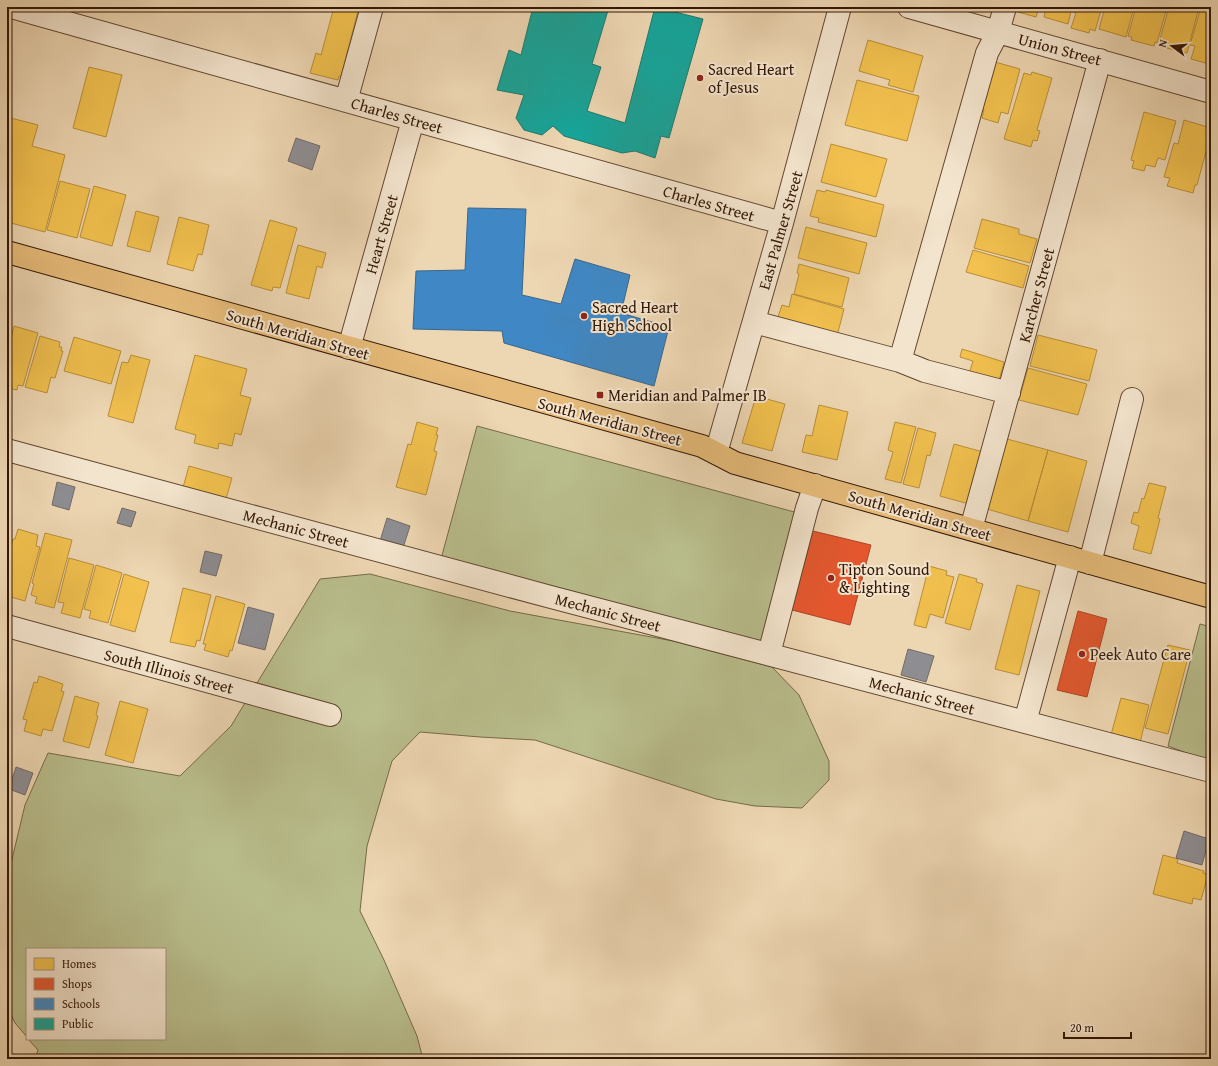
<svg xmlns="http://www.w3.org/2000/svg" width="1218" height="1066" font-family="'Gentium Book Plus',serif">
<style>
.green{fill:#b9bd8c;stroke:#766a48}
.homes{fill:#f2c14e;stroke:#b98e38}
.shops{fill:#e4572e;stroke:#af4422}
.schools{fill:#3f88c5;stroke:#3b668b}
.public{fill:#17a398;stroke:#1f796c}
.industry{fill:#8d8d92;stroke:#726a68}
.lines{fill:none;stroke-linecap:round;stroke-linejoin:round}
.minor-casing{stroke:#624730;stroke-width:24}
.major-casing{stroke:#331705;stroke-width:24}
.minor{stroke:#f3e4cd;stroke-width:22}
.major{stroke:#e6bb79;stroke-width:22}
.poi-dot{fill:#8f2418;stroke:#f3e4cd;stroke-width:1.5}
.labels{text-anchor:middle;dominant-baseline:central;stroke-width:4;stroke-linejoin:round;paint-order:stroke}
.street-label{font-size:16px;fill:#331705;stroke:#f3e4cd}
.poi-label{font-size:16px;fill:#331705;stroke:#f3e4cd;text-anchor:start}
</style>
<rect width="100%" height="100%" fill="#edd6b2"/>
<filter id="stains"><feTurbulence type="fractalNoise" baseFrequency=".005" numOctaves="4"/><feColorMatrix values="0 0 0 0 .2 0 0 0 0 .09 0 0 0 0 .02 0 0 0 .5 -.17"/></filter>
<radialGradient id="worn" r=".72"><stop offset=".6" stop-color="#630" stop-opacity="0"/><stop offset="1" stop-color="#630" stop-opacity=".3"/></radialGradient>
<!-- green -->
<path class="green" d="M477 426 798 513 762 646 441 559Z
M370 574 510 611 673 641 772 667 799 695 829 761V780L802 808 755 806 716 799 535 740 480 737 420 732 392 761 367 846 360 911 384 960 417 1036 423 1059H35L38 1050 28 1039H165V949H27V1037L15 1023 7 1006V880L25 805 48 753 180 776 231 726 320 579Z
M1200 624 1211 627V762L1168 746Z"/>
<!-- homes -->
<path class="homes" d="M334 7H344L358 11 341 76H339L338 80 310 73 316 53 321 55Z
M1019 7H1039L1036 17 1018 12Z
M1046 7H1072L1068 24 1044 17Z
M1074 7H1102L1095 31 1090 29 1089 33 1071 28 1076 13 1073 12Z
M1105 7H1134L1126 37 1099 29Z
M1136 7H1167L1157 43 1155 42 1154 46 1131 40 1132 37 1128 36Z
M1169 7H1199L1187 53 1158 46Z
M1201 7H1211V61L1210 60 1209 64 1191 59 1195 46 1190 45Z
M868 40 923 56 913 92 888 85 890 80 859 71Z
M995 62 1020 69 1008 114 1001 112 998 123 982 118 984 109 981 108Z
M89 67 122 75 106 137 73 128Z
M1032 72 1052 78 1037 130 1040 131 1037 141 1033 140 1031 147 1004 139 1024 73 1031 75Z
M857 80 919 96 907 141 845 125Z
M1144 112 1176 121 1165 160 1158 158 1155 167 1146 165 1144 171 1132 168 1134 161 1131 160Z
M7 117 38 125 32 146 65 155 45 232 7 222Z
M1184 120 1211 128V133L1197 185H1195L1193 193 1167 186 1170 178 1164 177 1174 143 1178 144Z
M831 144 887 159 876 197 821 182Z
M60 181 90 189 77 238 47 230Z
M94 186 126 195 112 246 80 237Z
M817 190 825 192 826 190 884 205 876 237 818 222 819 218 810 216Z
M136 211 159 217 150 252 127 246Z
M179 217 209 225 202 255 198 254 193 271 167 264Z
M982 219 1019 229V234L1037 239 1030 263 974 248Z
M270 220 297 228 280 288 273 287 272 291 251 285Z
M806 227 867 243 859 274 798 258Z
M298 245 326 253 322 268 317 266 309 299 286 293Z
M973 250 1029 266 1023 288 966 272Z
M799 264 849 278 842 307 794 294 799 274 797 273Z
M792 294 844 309 836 340 776 323 782 305 789 307Z
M14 326 38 333 23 386 18 385 17 390 7 388V343L9 337 11 338Z
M1038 335 1097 350 1089 381 1030 366Z
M40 336 60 342 59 347H62L61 351H63L55 378 51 377 47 393 25 387Z
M74 337 121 351 111 384 64 371Z
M962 349 1004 362 998 384 968 377 973 361 960 357Z
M131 355 150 360 133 423 108 416 122 362 128 363Z
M195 355 247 369 240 395 251 398 241 435 235 433 232 446 219 443 218 449 194 443 196 435 175 429Z
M1028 368 1087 384 1078 415 1019 400Z
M756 396 785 404 772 451 742 443Z
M819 405 848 412 837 460 802 452 806 435 812 436Z
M417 422 438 428 436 435H438L434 451 437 452 426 495 396 487 408 444 411 445Z
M895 422 916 427 901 483 885 479 893 452 888 450Z
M918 428 936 433 930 456 927 455 919 488 903 484Z
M1007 439 1048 450 1028 521 987 509Z
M954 444 983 452 969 504 940 496Z
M1048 450 1087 461 1068 532 1028 521Z
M189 466 232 478 225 502 182 491Z
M1149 483 1166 487 1158 518 1160 519 1151 554 1133 549 1139 526 1131 523 1134 512 1138 513 1142 498 1144 499Z
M18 529 38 535 36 546 40 547 25 601 7 596 9 590 7 589V561L13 539H15Z
M45 533 72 540 54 608 35 603 37 597 31 595 34 584 32 583Z
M69 558 94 565 80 618 61 613 64 603 58 602Z
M96 565 122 573 108 623 89 618 91 611 84 609Z
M929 566 947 571 946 575 954 577 943 618 930 614 926 628 914 625Z
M124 574 149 582 135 632 110 625Z
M959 574 977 579 976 582 983 584 970 630 945 623Z
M1017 585 1040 591 1019 675 995 669Z
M183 588 211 595 200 641 197 640 195 647 170 642Z
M216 596 245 604 232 651 230 650 228 657 204 650 206 644H203Z
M1168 645 1190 650 1168 734 1145 728Z
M39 676 63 684 61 691 64 692 52 731 43 729 41 736 24 731 27 720 23 719 34 682 37 683Z
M75 696 99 703 96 715 98 716 89 748 63 741Z
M1121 698 1149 705 1140 743 1111 735Z
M120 701 148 709 133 763 105 755Z
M1163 855 1178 859 1177 863 1204 871 1203 873 1208 874 1201 900 1193 898 1192 904 1153 894Z"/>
<!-- shops -->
<path class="shops" d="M813 531 871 545 850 625 792 610Z
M1078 611 1107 619 1087 697 1057 690Z"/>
<!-- schools -->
<path class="schools" d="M468 208 526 209 522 295 561 304 575 259 630 275 621 313 669 327 654 386 504 343 502 331 413 329 416 271 465 270Z"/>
<!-- public -->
<path class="public" d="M533 7H609L592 64 601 67 587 111 625 123 655 7 703 19 669 138 661 136 655 158 635 151 622 153 564 136 553 126 542 135 524 130 516 118 524 95 497 90 509 50 521 55Z"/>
<!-- industry -->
<path class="industry" d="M296 138 320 146 312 170 288 161Z
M57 482 75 487 69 510 52 505Z
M122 508 136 512 131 527 117 523Z
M387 518 410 526 403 548 380 541Z
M205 551 222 555 216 576 200 572Z
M248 607 274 614 265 650 238 643Z
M908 649 934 656 926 682 901 675Z
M16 767 33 773 25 795 9 789Z
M1184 831 1209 839 1202 865 1176 858Z"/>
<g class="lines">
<!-- minor casing -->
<g class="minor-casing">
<path id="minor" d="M11 7 782 223
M909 7 1211 92
M346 101 372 7
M754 322 900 361 925 371 1009 393
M349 348 413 120
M900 361 987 53 998 32 1005 7
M7 450 547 596 1211 771
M716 453 782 223 840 7
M971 529 1100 60
M1090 563 1132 399
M7 626 330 715
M769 654 807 508 815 485
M1025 722 1070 557"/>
</g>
<!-- major casing -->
<g class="major-casing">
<path id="major" d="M7 252 702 446 735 463 1211 597"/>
</g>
<!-- minor -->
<use href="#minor" class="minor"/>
<!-- major -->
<use href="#major" class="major"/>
</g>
<!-- markers -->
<g class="poi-dot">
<circle cx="700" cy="78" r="4"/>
<circle cx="584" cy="316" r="4"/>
<rect x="596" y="391" width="8" height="8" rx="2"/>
<circle cx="831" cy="578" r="4"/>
<circle cx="1082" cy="654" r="4"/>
</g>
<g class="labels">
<!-- street labels -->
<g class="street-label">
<text transform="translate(1060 49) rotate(15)">Union Street</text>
<text transform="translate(397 115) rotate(16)">Charles Street</text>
<text transform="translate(709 203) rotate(16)">Charles Street</text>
<text transform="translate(780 230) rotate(-74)">East Palmer Street</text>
<text transform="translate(381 234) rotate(-74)">Heart Street</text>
<text transform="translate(1036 295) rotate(-75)">Karcher Street</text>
<text transform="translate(298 334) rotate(16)">South Meridian Street</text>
<text transform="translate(610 421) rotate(15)">South Meridian Street</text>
<text transform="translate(920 515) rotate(16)">South Meridian Street</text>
<text transform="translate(296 528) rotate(15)">Mechanic Street</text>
<text transform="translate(608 612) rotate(15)">Mechanic Street</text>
<text transform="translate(169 671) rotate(15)">South Illinois Street</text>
<text transform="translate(922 695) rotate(15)">Mechanic Street</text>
</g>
<!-- poi labels -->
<g class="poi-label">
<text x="708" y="69">Sacred Heart<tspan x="708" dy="18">of Jesus</tspan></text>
<text x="592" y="307">Sacred Heart<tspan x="592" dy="18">High School</tspan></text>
<text x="608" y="395">Meridian and Palmer IB</text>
<text x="839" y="569">Tipton Sound<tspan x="839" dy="18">&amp; Lighting</tspan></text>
<text x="1090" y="654">Peek Auto Care</text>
</g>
</g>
<!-- margin -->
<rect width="1218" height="1066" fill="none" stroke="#edd6b2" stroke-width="24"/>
<rect x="8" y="8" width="1202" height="1050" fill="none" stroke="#331705" stroke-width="2"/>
<rect x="12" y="12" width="1194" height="1042" fill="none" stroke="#331705"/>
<!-- legend -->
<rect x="26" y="948" width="140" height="92" fill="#f3e4cd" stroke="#a6927d"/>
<rect x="34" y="958" width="20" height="12" fill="#f2c14e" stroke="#a6927d"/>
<text x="62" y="968" font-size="12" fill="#331705">Homes</text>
<rect x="34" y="978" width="20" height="12" fill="#e4572e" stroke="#a6927d"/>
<text x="62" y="988" font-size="12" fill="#331705">Shops</text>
<rect x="34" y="998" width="20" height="12" fill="#3f88c5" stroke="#a6927d"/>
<text x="62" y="1008" font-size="12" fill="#331705">Schools</text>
<rect x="34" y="1018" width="20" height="12" fill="#17a398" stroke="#a6927d"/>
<text x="62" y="1028" font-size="12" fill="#331705">Public</text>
<!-- north arrow -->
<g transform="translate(1172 46) rotate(286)" stroke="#f3e4cd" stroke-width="3" paint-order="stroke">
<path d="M0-3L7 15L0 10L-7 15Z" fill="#331705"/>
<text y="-6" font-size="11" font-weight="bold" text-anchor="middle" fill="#331705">N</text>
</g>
<!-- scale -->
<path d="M1064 1032v6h67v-6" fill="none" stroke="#331705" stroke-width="2"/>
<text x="1070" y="1032" font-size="12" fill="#331705" stroke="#f3e4cd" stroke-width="3" paint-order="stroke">20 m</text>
<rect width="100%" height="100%" filter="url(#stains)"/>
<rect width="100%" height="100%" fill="url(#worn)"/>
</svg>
